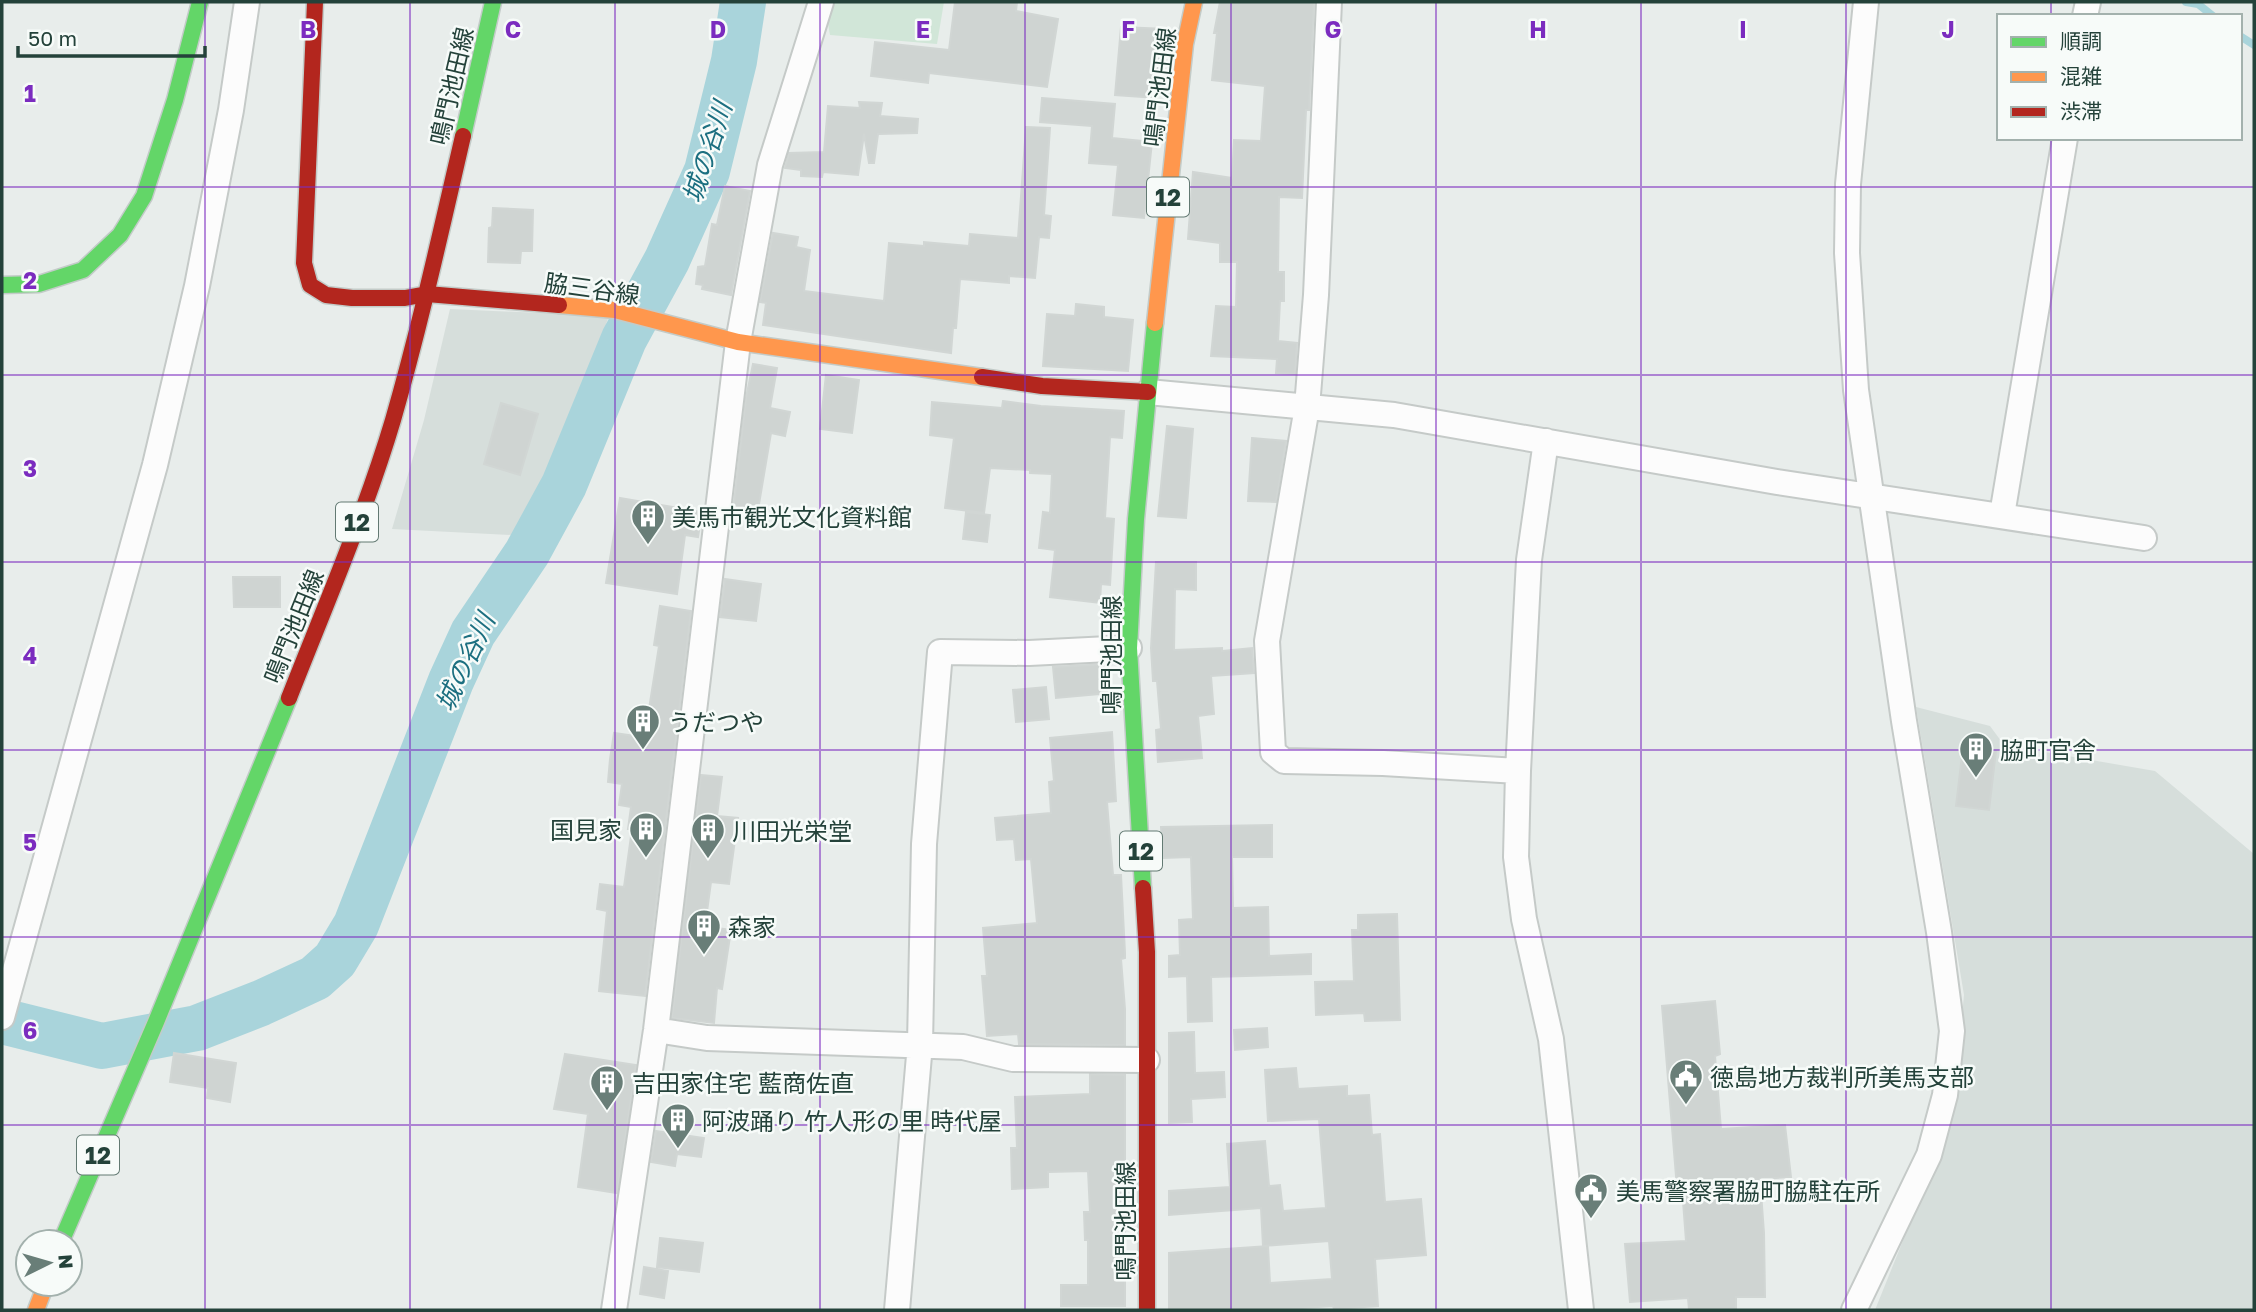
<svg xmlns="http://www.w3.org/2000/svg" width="2256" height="1312" font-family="'Golos Text','Noto Sans JP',sans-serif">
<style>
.built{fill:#d6dedb}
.green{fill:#d1e6d8}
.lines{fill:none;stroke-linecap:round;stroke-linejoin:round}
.stream{stroke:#a9d4db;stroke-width:8}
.river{stroke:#a9d4db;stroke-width:46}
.building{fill:#cfd4d2;stroke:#d1d6d4;stroke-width:2}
.street-casing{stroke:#c5cac8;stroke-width:28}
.fast-casing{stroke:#c3cbc8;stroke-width:19}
.slow-casing{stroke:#c3cbc8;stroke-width:19}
.jam-casing{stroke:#c3cbc8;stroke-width:19}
.street{stroke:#fcfcfc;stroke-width:24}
.fast{stroke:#63d668;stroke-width:16}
.slow{stroke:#ff974d;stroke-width:16}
.jam{stroke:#b3261e;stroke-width:16}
.grid{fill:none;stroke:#7b2cbf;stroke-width:2;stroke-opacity:0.55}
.labels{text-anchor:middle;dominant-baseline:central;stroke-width:5;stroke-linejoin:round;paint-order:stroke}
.shield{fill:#f7fbf9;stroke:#637a73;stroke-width:2}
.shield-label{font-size:23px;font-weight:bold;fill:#24423a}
.street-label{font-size:24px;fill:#24423a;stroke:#f7fbf9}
.poi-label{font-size:24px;fill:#24423a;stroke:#f7fbf9;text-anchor:start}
.water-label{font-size:26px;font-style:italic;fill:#1c6f80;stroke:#f7fbf9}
.grid-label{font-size:23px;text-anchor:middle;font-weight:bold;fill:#7b2cbf;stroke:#f7fbf9;stroke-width:5;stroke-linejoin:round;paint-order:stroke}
</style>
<rect width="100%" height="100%" fill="#e8edeb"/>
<!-- built -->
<path class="built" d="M450 309 609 316 572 418 516 533 512 535 392 529 424 420Z
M1916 707 1990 726 2004 745 2155 771 2254 854 2253 1310H1875L1952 1119 1964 995Z"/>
<!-- green -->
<path class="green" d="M833 2H944L937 44 830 35 828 24Z"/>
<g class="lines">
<!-- stream -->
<path class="stream" d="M2186 2 2198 4 2213 16
M2240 36 2254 45"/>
<!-- river -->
<path class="river" d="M2 1021 102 1046 197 1028 261 1003 315 978 335 960 356 925 451 681 473 633 527 553 564 485 624 339 667 260 707 171 734 61 743 2"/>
</g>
<!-- building -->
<path class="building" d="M955 2H1017L1016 11 1058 19 1047 87 929 73 928 83 871 76 875 42 949 50Z
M1220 2H1314L1309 110H1306L1302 198 1279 197 1278 272H1284V301H1280L1278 341 1297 343 1295 374 1276 373 1277 359 1211 356 1216 306 1236 307 1237 262H1220V243L1188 239 1193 172 1232 178 1234 140 1261 141 1265 86 1212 80 1217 33H1214Z
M1121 27 1166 29 1157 98 1115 95Z
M1042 98 1115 104 1112 138 1152 142 1144 218 1113 215 1118 165 1089 163 1092 126 1040 122Z
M859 102 882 103 880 116 918 119 917 133 878 134 874 163H869L864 134 858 175 823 172 822 177 801 176V170L785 168 789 153 824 152 828 106 860 108Z
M1026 127 1050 128 1044 215 1051 216 1049 238 1039 237 1035 278 1009 276V283L960 279 956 328H953L951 353 763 325 766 303 760 302 773 233 798 237 796 247 810 250 804 291 884 301 889 243 924 246V242L969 246 970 234 1018 238Z
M725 186 750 191 731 295 702 289 703 285 696 284 698 267 705 266 712 224 717 225Z
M493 208 533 210 532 251H521L520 263 488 262 489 228 492 227Z
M1076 304 1104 307V317L1133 320 1128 371 1043 366 1047 314 1075 316Z
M753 364 777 368 770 408 790 412 785 436 771 433 757 516 733 512 746 398Z
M826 375 859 380 852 433 820 429Z
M1003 401 1041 406 1124 411 1122 438 1110 437 1105 518 1114 519 1110 585 1101 584 1100 603 1050 597 1055 550 1039 548 1043 512 1050 513 1052 474 1030 473V470L990 468 984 513 945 508 954 438 930 435 932 402 1002 408Z
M501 403 538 414 520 475 484 464Z
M1167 426 1193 429 1186 518 1158 516Z
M1252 438 1286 441 1276 502 1248 501Z
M620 498 702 512 698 537 685 535 677 594 606 583Z
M966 512 990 515 987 542 963 539Z
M1156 562H1196V590L1175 589 1174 650 1222 648V651L1252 648 1254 673 1211 676 1214 714 1198 716 1202 758 1158 762 1156 730 1161 729 1157 681H1153L1151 648Z
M233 577H280V607H234Z
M725 579 761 584 756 621 720 617Z
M660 606 691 611 645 996 599 991 607 911 597 909 600 884 624 887 632 829H628L631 807 619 805 622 784 608 782 610 759 614 733 635 736 639 708 649 709 659 646 654 645Z
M1108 664 1110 693 1056 698 1053 667Z
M1046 687 1049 719 1016 722 1013 690Z
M1112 732 1116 801 1107 802 1113 875H1121L1125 953V958L1121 959 1125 1009V1045L1019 1044 1018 1034 987 1036 982 976H987L983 928 1037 923 1031 859 1016 860 1014 839 997 840 995 818 1051 813 1049 782 1054 781 1050 738Z
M1963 747 1996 751 1989 810 1956 806Z
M701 775 722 777 717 816 738 818 729 884 711 882 705 926 731 930 722 989 717 988 714 1023 672 1018Z
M1272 825V857H1232L1233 908 1268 907 1269 956 1311 954V974L1211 977 1212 1021 1188 1022 1187 976 1169 977V956L1180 955 1179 920 1193 919 1191 857 1163 858 1161 827Z
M1397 914 1400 1020 1365 1021 1364 1013 1316 1015 1315 982 1354 981 1352 930H1358V915Z
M1715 1001 1720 1054 1715 1056 1721 1129 1785 1125 1791 1177 1760 1179 1764 1233 1765 1297H1736V1309L1724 1310H1689L1688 1298 1630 1302 1625 1244 1686 1241 1682 1188H1677L1662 1006Z
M1267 1028 1268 1047 1235 1050 1234 1030Z
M1194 1032 1195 1073 1224 1072 1225 1097 1191 1099 1192 1122 1169 1123V1033Z
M174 1053 236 1063 230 1102 207 1098 208 1088 170 1082Z
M565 1054 636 1065 617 1193 578 1187 588 1114 554 1109Z
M1296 1068 1298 1089 1347 1086V1096L1369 1095 1372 1135 1380 1134 1385 1202 1421 1199 1426 1255 1375 1259 1378 1306 1334 1309 1333 1306 1272 1310H1169V1253L1268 1246 1270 1283 1332 1279 1329 1241 1263 1246 1261 1208 1169 1215V1191L1230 1187 1227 1144 1265 1141 1269 1186 1280 1185 1283 1211 1326 1208 1319 1119 1268 1121 1265 1070Z
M1090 1074 1125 1075V1306H1061V1285H1088V1240H1085L1084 1212H1090L1088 1171 1048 1172V1187L1012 1189 1011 1148H1017L1015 1097 1090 1094Z
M656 1131 704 1138 701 1157 677 1154 675 1166 651 1162Z
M660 1238 703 1243 699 1272 657 1267Z
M644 1267 668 1271 664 1298 640 1294Z"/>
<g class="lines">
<!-- street casing -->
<g class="street-casing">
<path id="street" d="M1329 2 1316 295 1307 407 1267 641 1273 752 1284 761 1383 763 1518 771
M2085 16 2088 2
M1148 392 1394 415 1777 482 2144 538
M1546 441 1529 560 1518 771 1516 857 1524 919 1551 1039 1581 1310
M2002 515 2065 138
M2 1017 155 465 197 286 231 110 247 2
M656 1030 707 1038 963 1047 1013 1059 1147 1060
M614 1310 656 1030 738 342 770 165 821 2
M897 1310 920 1044 924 844 940 652 1029 653 1129 648
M1854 1310 1929 1155 1945 1095 1952 1031 1939 932 1904 721 1856 390 1847 253 1848 184 1866 2"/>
</g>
<!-- fast casing -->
<g class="fast-casing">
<path id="fast" d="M463 136 493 2
M2 285 39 284 83 270 120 235 144 196 175 100 200 2
M1143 888 1129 648 1136 519 1155 323
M61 1242 156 1022 289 698"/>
</g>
<!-- slow casing -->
<g class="slow-casing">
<path id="slow" d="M559 305 615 310 738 342 982 377
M1155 323 1185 44 1194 2
M36 1310 46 1284"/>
</g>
<!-- jam casing -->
<g class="jam-casing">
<path id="jam" d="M315 2 304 263 310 285 326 295 352 298H405L427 294 559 305
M982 377 1042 386 1148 392
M289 698C325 606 365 514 393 420 420 326 441 231 463 136
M1143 888 1147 952V1310"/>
</g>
<!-- street -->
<use href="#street" class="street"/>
<!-- fast -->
<use href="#fast" class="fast"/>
<!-- slow -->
<use href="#slow" class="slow"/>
<!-- jam -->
<use href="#jam" class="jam"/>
</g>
<!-- grid -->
<path class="grid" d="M205 2V1310M410 2V1310M615 2V1310M820 2V1310M1025 2V1310M1231 2V1310M1436 2V1310M1641 2V1310M1846 2V1310M2051 2V16M2051 138V1310M2 187H2254M2 375H2254M2 562H2254M2 750H2254M2 937H2254M2 1125H2254"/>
<!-- icons -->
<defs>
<g id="building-pin" transform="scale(1.75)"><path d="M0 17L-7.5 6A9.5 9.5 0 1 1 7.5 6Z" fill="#697e78" stroke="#f7fbf9"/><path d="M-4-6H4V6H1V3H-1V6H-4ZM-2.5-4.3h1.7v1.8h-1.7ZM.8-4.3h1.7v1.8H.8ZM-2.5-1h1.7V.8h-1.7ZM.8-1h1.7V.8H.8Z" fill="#fff"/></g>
<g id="civic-pin" transform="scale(1.75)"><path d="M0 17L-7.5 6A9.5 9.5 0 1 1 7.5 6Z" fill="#697e78" stroke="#f7fbf9"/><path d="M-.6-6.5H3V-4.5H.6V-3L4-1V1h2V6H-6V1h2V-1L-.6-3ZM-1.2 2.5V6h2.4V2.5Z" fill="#fff"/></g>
</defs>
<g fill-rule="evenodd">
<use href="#building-pin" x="648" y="516"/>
<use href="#building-pin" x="643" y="721"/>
<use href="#building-pin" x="1976" y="749"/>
<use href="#building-pin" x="646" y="829"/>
<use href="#building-pin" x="708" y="830"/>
<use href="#building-pin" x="704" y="926"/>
<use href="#civic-pin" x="1686" y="1076"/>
<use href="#building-pin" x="607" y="1082"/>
<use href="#building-pin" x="678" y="1120"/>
<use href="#civic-pin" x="1591" y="1190"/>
</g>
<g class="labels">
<!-- shield labels -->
<g class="shield">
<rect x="1147" y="177.5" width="42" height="39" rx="5"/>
<rect x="336" y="502.5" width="42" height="39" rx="5"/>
<rect x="1120" y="831.5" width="42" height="39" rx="5"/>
<rect x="77" y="1135.5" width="42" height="39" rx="5"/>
</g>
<g class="shield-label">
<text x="1168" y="197">12</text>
<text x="357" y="522">12</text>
<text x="1141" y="851">12</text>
<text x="98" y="1155">12</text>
</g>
<!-- street labels -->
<g class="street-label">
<text transform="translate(451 86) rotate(-77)">鳴門池田線</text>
<text transform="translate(1159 87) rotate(-83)">鳴門池田線</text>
<text transform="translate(592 288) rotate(8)">脇三谷線</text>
<text transform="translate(293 626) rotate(-68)">鳴門池田線</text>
<text transform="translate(1110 655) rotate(-90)">鳴門池田線</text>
<text transform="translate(1124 1221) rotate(-90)">鳴門池田線</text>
</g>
<!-- poi labels -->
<g class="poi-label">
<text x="672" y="516">美馬市観光文化資料館</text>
<text x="668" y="721">うだつや</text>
<text x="2000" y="749">脇町官舎</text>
<text x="622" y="829" text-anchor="end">国見家</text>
<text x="732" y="830">川田光栄堂</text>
<text x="728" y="926">森家</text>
<text x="1710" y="1076">徳島地方裁判所美馬支部</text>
<text x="632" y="1082">吉田家住宅 藍商佐直</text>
<text x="702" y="1120">阿波踊り 竹人形の里 時代屋</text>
<text x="1616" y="1190">美馬警察署脇町脇駐在所</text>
</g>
<!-- water labels -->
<g class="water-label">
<text transform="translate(707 152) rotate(-72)">城の谷川</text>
<text transform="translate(465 662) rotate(-65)">城の谷川</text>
</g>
</g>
<g class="grid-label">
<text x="308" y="38">B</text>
<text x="513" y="38">C</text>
<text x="718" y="38">D</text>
<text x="923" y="38">E</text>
<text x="1128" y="38">F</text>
<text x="1333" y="38">G</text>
<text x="1538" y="38">H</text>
<text x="1743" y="38">I</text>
<text x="1948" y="38">J</text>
<text x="30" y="102">1</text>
<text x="30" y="289">2</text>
<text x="30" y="477">3</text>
<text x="30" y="664">4</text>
<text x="30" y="851">5</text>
<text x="30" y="1039">6</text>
</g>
<!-- border -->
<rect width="2256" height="1312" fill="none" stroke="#24423a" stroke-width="7"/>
<!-- legend -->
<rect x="1997" y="14" width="245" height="126" fill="#f7fbf9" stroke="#a3b1ad" stroke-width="2"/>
<rect x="2011" y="37" width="35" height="10" fill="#63d668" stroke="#a3b1ad" stroke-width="2"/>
<text x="2060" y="49" font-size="21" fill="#24423a">順調</text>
<rect x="2011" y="72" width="35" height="10" fill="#ff974d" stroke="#a3b1ad" stroke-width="2"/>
<text x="2060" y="84" font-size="21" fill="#24423a">混雑</text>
<rect x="2011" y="107" width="35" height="10" fill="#b3261e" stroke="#a3b1ad" stroke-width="2"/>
<text x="2060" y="119" font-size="21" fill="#24423a">渋滞</text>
<!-- north arrow -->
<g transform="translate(49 1263) rotate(85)"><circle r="33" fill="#f7fbf9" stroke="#a3b1ad" stroke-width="2"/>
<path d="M0-5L12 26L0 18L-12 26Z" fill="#697e78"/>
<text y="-10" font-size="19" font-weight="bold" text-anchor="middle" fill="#24423a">N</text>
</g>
<!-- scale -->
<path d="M18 46v10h187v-10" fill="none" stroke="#24423a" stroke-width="3.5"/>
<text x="28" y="46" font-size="21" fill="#24423a" stroke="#f7fbf9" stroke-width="5" paint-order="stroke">50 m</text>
</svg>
